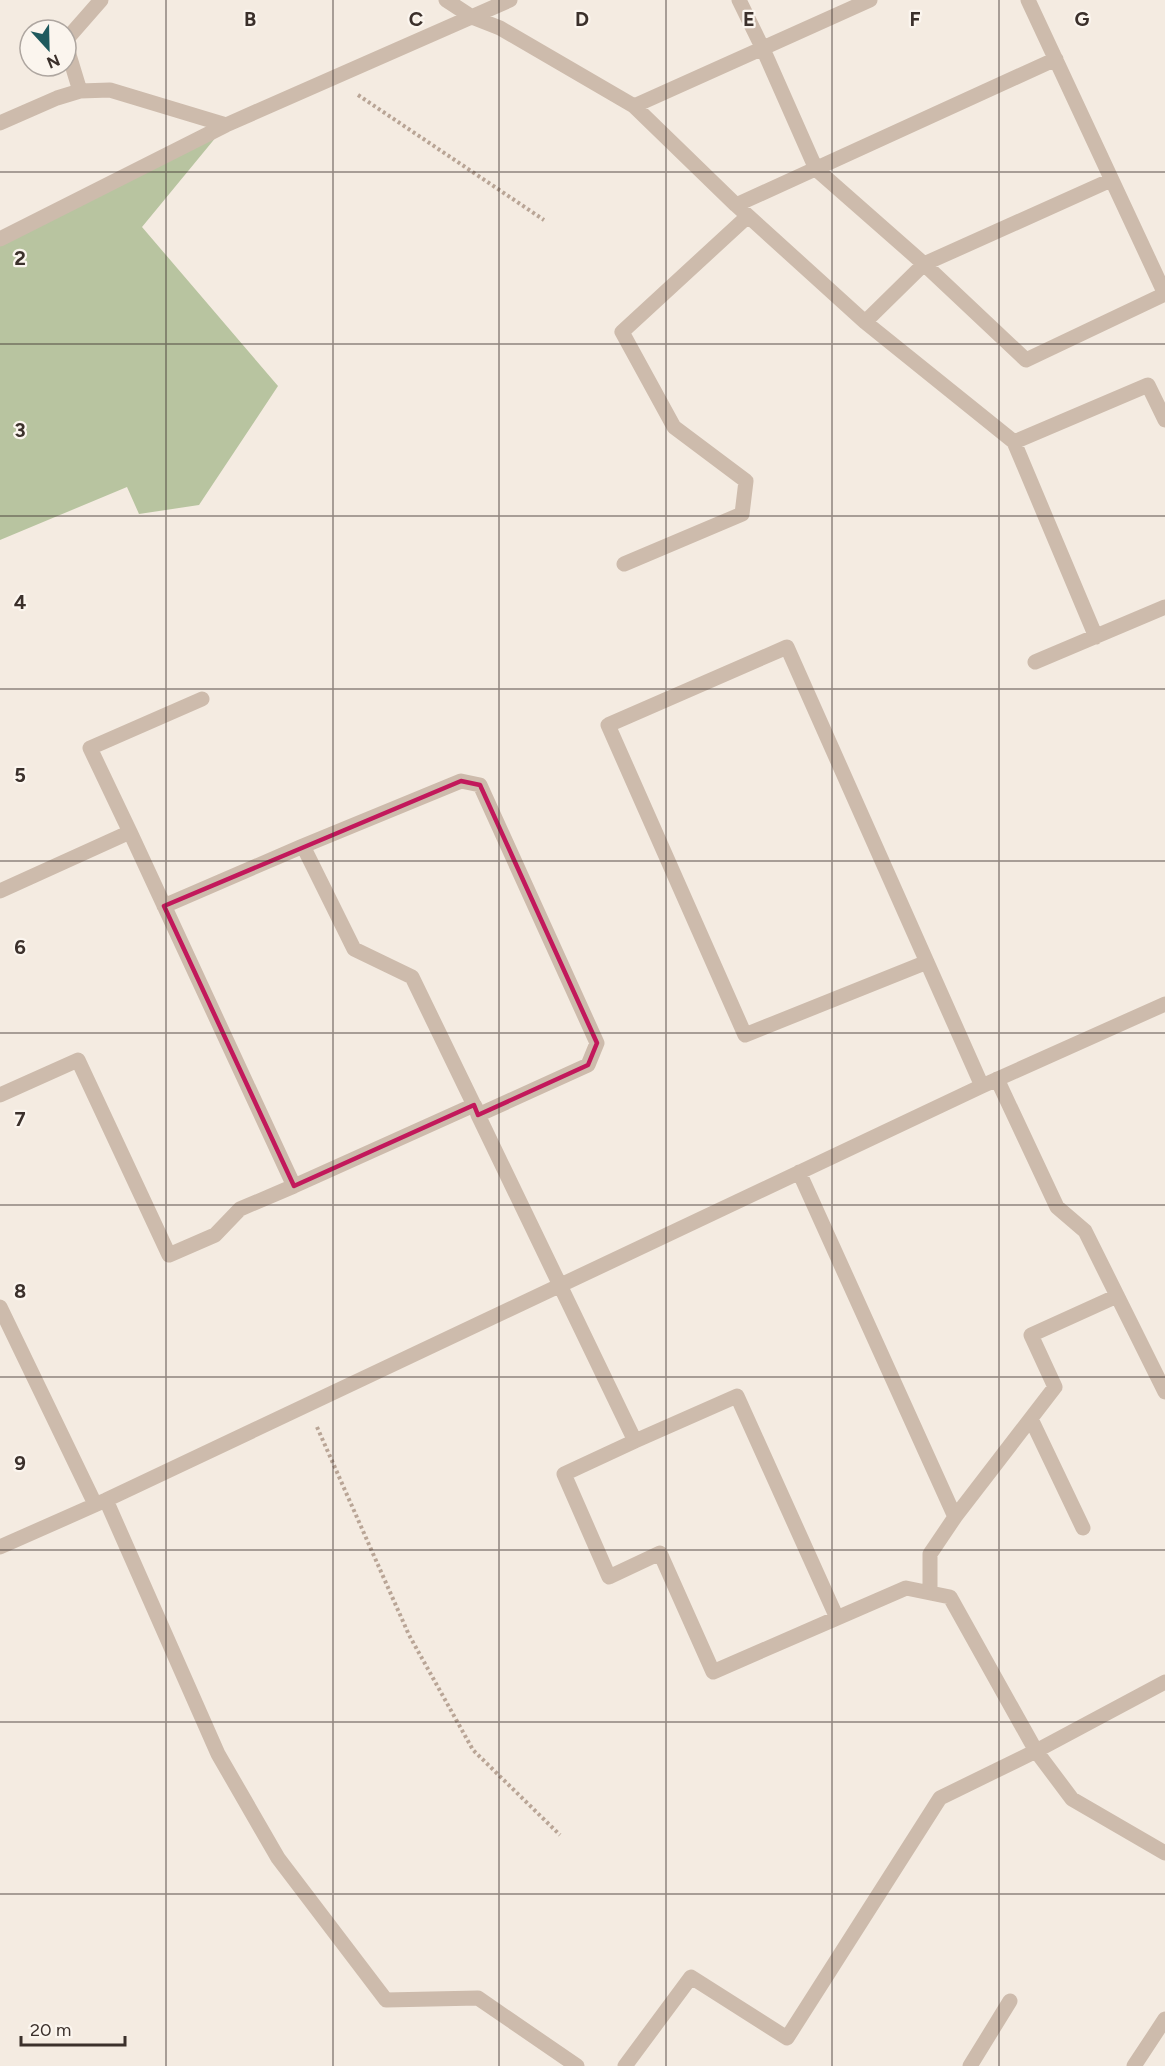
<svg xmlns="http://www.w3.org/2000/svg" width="1165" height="2066" font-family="Figtree,sans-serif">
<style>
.green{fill:#b8c4a0}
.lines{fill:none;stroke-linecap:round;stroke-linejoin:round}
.path{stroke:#b9a596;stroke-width:4;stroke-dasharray:3 3;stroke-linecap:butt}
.minor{stroke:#cdbbac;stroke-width:15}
.marked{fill:none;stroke:#c2185b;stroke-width:4.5;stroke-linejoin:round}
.grid{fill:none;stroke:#3b302b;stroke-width:1.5;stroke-opacity:0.55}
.grid-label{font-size:20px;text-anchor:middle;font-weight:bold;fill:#3b302b;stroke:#fbf5ee;stroke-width:4.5;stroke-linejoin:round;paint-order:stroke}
</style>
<rect width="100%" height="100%" fill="#f4ebe1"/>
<!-- green -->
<path class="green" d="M226 125 142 227 278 386 199 505 139 514 127 487 0 540V239Z"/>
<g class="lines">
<!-- path -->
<path class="path" d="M358 95 544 220
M317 1427 409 1635 473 1750 560 1835"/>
<!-- minor -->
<path class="minor" d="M446 0 472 17 500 28 634 106 736 205 865 322 1014 442 1148 385 1165 420
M739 0 763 49 816 169 924 264 1026 360 1165 294 1028 0
M66 40 101 0
M66 45 80 91
M634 106 870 0
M0 123 57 98 80 91 110 90 226 125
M736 205 1056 59
M0 239 226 125 510 0
M865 322 924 264 1111 180
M1014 442 1096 637
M624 564 742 514 746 481 674 427 622 332 748 216
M1035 662 1165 607
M303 846 461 781 480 785 597 1043 588 1065 478 1115 475 1106
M0 891 130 832 90 748 202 699
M164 906 303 846 354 949 412 977 474 1105 294 1186
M927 962 745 1035 608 725 787 647 982 1086
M997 1079 1057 1207 1085 1231 1165 1392
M0 1095 78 1060 169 1255 215 1235 240 1209 294 1186 130 832
M478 1115 635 1441 737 1396 837 1618 906 1588 950 1597 1036 1751 940 1798 787 2038 691 1977 625 2066
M799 1172 955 1517 1055 1387 1031 1335 1117 1296
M0 1307 95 1504
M1031 1419 1083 1528
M635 1441 564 1474 609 1577 660 1553 713 1672 837 1618
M106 1500 218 1754 278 1858 386 2000 478 1998 577 2066
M0 1547 106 1500 982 1086 1165 1004
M930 1592V1554L955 1517
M1165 1682 1036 1751 1072 1799 1165 1853
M970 2066 1010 2001
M1134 2066 1165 2019"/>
</g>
<!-- marked area -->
<path class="marked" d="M461 781 480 785 597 1043 588 1065 478 1115 474 1105 294 1186 164 906Z"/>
<!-- grid -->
<path class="grid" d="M166 0V2066M333 0V2066M499 0V2066M666 0V2066M832 0V2066M999 0V2066M0 172H1165M0 344H1165M0 516H1165M0 689H1165M0 861H1165M0 1033H1165M0 1205H1165M0 1377H1165M0 1550H1165M0 1722H1165M0 1894H1165"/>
<g class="grid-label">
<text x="250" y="26">B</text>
<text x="416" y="26">C</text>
<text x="582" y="26">D</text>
<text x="749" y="26">E</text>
<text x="915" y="26">F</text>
<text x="1082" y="26">G</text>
<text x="20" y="265">2</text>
<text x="20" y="437">3</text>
<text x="20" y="609">4</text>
<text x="20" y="782">5</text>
<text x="20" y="954">6</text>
<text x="20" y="1126">7</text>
<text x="20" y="1298">8</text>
<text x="20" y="1470">9</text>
</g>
<!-- north arrow -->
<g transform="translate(48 48) rotate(158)"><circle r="28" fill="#fbf5ee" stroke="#aea6a0" stroke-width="1.5"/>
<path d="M0-4.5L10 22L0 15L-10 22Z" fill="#1f5a5e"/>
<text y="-9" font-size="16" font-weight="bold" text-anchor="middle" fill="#3b302b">N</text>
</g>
<!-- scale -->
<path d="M21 2036v9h104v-9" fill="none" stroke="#3b302b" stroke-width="3"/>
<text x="30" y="2036" font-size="18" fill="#3b302b" stroke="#fbf5ee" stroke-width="4.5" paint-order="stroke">20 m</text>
</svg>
